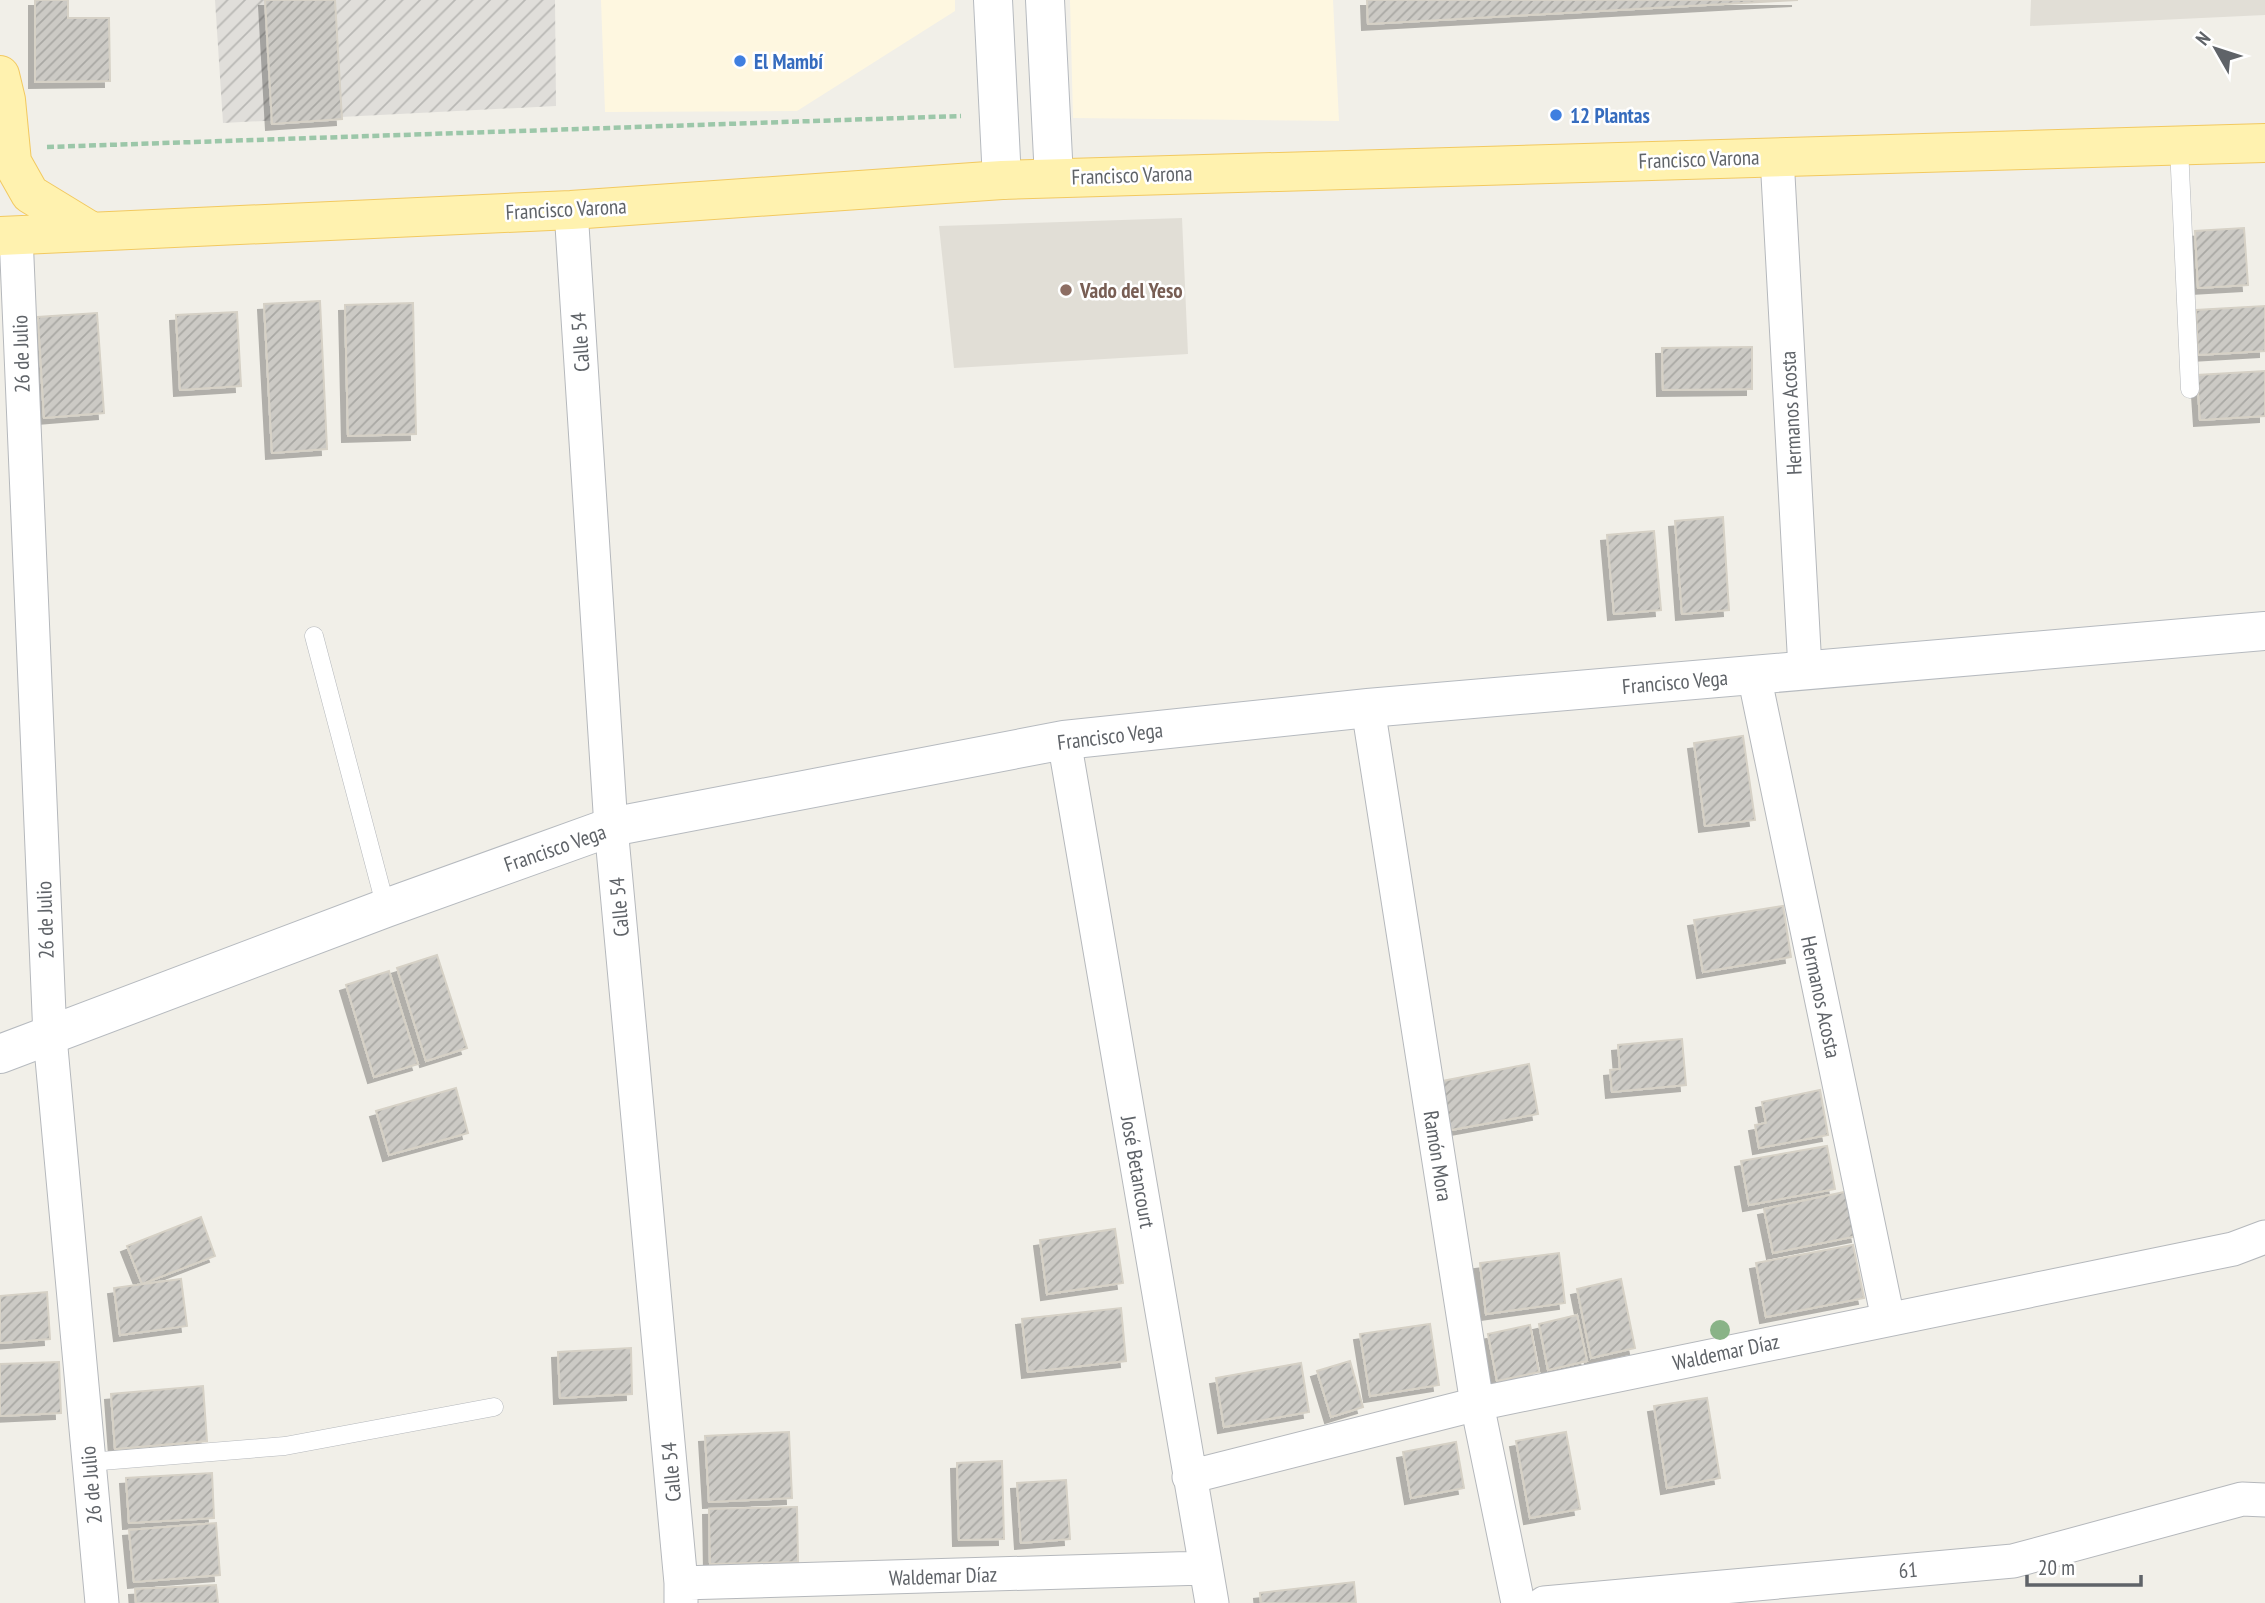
<svg xmlns="http://www.w3.org/2000/svg" width="2265" height="1603" font-family="'PT Sans Narrow',sans-serif">
<style>
.commercial{fill:#fef7e0}
.industrial{fill:url(#industrial-furrows)}
.education{fill:#e1ded6}
.building{fill:url(#building-hatch);stroke:#d6d1c6;stroke-width:2;filter:url(#shadow)}
.lines{fill:none;stroke-linecap:round;stroke-linejoin:round}
.lane-casing{stroke:#b5b8bc;stroke-width:19}
.street-casing{stroke:#b5b8bc;stroke-width:35}
.secondary-casing{stroke:#b6babf;stroke-width:40}
.primary-casing{stroke:#f2c960;stroke-width:40}
.path{stroke:#9cc7a9;stroke-width:4.5;stroke-dasharray:7 3.5;stroke-linecap:butt}
.lane{stroke:#fff;stroke-width:18}
.street{stroke:#fff;stroke-width:33}
.secondary{stroke:#fff;stroke-width:38}
.primary{stroke:#fff2af;stroke-width:38}
.tree{fill:#89b387}
.shop-dot{fill:#3f7fe0;stroke:#fff;stroke-width:2.5}
.education-dot{fill:#8d6e63;stroke:#fff;stroke-width:2.5}
.labels{text-anchor:middle;dominant-baseline:central;stroke-width:5;stroke-linejoin:round;paint-order:stroke}
.shop-label{font-size:21px;font-weight:bold;fill:#366cbe;stroke:#fff;text-anchor:start}
.street-label{font-size:21px;fill:#5f6368;stroke:#fff}
.education-label{font-size:21px;font-weight:bold;fill:#785e54;stroke:#fff;text-anchor:start}
</style>
<defs>
<pattern id="industrial-furrows" width="10" height="10" patternUnits="userSpaceOnUse" patternTransform="scale(1.75)"><rect width="10" height="10" fill="#e0deda"/><path d="M-1 1l2-2M0 10L10 0M9 11l2-2" fill="none" stroke="#b9b8b5"/></pattern>
<pattern id="building-hatch" width="6" height="6" patternUnits="userSpaceOnUse" patternTransform="scale(1.75)"><rect width="6" height="6" fill="#cccac5"/><path d="M-1 1l2-2M0 6l6-6M5 7l2-2" fill="none" stroke="#a9a8a4"/></pattern>
<filter id="shadow"><feDropShadow dx="-6" dy="6" stdDeviation="0" flood-color="#0004"/></filter>
</defs>
<rect width="100%" height="100%" fill="#f1efe8"/>
<!-- commercial -->
<path class="commercial" d="M601 0H955V11L797 111 605 112Z
M1070 0H1333L1339 121 1073 118Z"/>
<!-- industrial -->
<path class="industrial" d="M215 0H555L556 106 223 123Z"/>
<!-- education -->
<path class="education" d="M2031 0H2265V15L2030 26Z
M1182 218 1188 354 954 368 939 226Z"/>
<!-- building -->
<path class="building" d="M35 0H68V18H109L110 81 35 82Z
M265 0H335L342 119 272 124Z
M1367 0H1798L1368 24Z
M2244 228 2248 285 2198 288 2195 231Z
M320 301 327 449 272 453 264 304Z
M413 303 416 434 348 436 345 305Z
M2265 306V351L2198 355 2196 310Z
M237 312 241 386 180 390 176 315Z
M97 313 104 413 44 418 38 317Z
M1752 347V389L1663 390 1662 348Z
M2265 371V416L2200 420 2197 375Z
M1723 517 1729 610 1682 614 1675 521Z
M1654 531 1661 610 1614 614 1607 535Z
M1743 736 1755 820 1705 826 1694 743Z
M1783 906 1791 957 1703 972 1694 920Z
M437 955 467 1048 426 1061 397 968Z
M389 971 418 1064 374 1077 346 985Z
M1682 1039 1686 1085 1612 1092 1610 1070 1620 1069 1618 1045Z
M1529 1064 1538 1114 1451 1130 1442 1081Z
M456 1088 468 1133 389 1155 376 1111Z
M1820 1090 1828 1135 1759 1148 1755 1125 1766 1123 1762 1102Z
M1827 1146 1835 1189 1749 1205 1741 1161Z
M1849 1191 1857 1236 1773 1253 1764 1209Z
M201 1217 215 1256 142 1284 127 1246Z
M1115 1229 1123 1283 1047 1294 1040 1240Z
M1853 1245 1864 1298 1766 1317 1756 1263Z
M1559 1253 1565 1303 1486 1314 1480 1263Z
M181 1279 187 1326 120 1335 114 1288Z
M1621 1279 1635 1348 1591 1358 1577 1289Z
M47 1292 50 1339 0 1343V1296Z
M1121 1308 1126 1361 1028 1372 1022 1319Z
M1577 1315 1587 1361 1548 1370 1539 1324Z
M1430 1324 1439 1385 1370 1396 1360 1334Z
M1530 1325 1539 1372 1497 1381 1488 1334Z
M631 1348 632 1394 560 1398 558 1352Z
M1350 1361 1363 1407 1331 1417 1317 1371Z
M59 1362 61 1413 0 1416V1364Z
M1301 1363 1309 1412 1224 1427 1216 1378Z
M203 1386 207 1441 115 1449 111 1394Z
M1707 1398 1720 1478 1667 1488 1654 1406Z
M789 1432 792 1498 709 1502 705 1436Z
M1566 1432 1580 1509 1530 1518 1516 1441Z
M1456 1442 1464 1488 1411 1498 1403 1452Z
M1002 1461 1004 1539 959 1540 957 1463Z
M212 1473 214 1518 129 1523 126 1478Z
M1066 1480 1070 1539 1021 1543 1017 1483Z
M797 1507 798 1562 710 1564 709 1509Z
M216 1523 220 1575 134 1582 129 1530Z
M1354 1582 1356 1603H1261L1260 1593Z
M216 1585 218 1603H136L135 1589Z"/>
<g class="lines">
<!-- lane casing -->
<g class="lane-casing">
<path id="lane" d="M2179 147 2190 389
M314 636 386 908
M89 1462 285 1446 494 1407"/>
</g>
<!-- street casing -->
<g class="street-casing">
<path id="street" d="M1777 157 1805 669
M571 210 611 827 681 1583V1603
M16 235 50 1037 102 1603
M1754 675 1888 1319
M1368 708 1477 1404 1518 1603
M1064 740 1212 1603
M1189 1477 1477 1404 2233 1249 2265 1237
M681 1583 1205 1568
M1544 1603 2013 1561 2242 1499 2265 1500"/>
</g>
<!-- secondary casing -->
<g class="secondary-casing">
<path id="secondary" d="M993 0 1002 180
M1045 0 1054 178
M0 1054 386 908 611 827 1064 740 1368 708 2265 631"/>
</g>
<!-- primary casing -->
<g class="primary-casing">
<path id="primary" d="M0 75 6 100 12 162 30 194 89 230
M0 236 571 210 1002 180 2265 143"/>
</g>
<!-- path -->
<path class="path" d="M47 147 961 116"/>
<!-- lane -->
<use href="#lane" class="lane"/>
<!-- street -->
<use href="#street" class="street"/>
<!-- secondary -->
<use href="#secondary" class="secondary"/>
<!-- primary -->
<use href="#primary" class="primary"/>
</g>
<!-- trees -->
<circle class="tree" cx="1720" cy="1330" r="10"/>
<!-- markers -->
<g class="shop-dot">
<circle cx="740" cy="61" r="7"/>
<circle cx="1556" cy="115" r="7"/>
</g>
<circle class="education-dot" cx="1066" cy="290" r="7"/>
<g class="labels">
<!-- shop labels -->
<g class="shop-label">
<text x="754" y="61">El Mambí</text>
<text x="1570" y="115">12 Plantas</text>
</g>
<!-- street labels -->
<g class="street-label">
<text transform="translate(1699 159) rotate(-2)">Francisco Varona</text>
<text transform="translate(1132 175) rotate(-2)">Francisco Varona</text>
<text transform="translate(566 209) rotate(-3)">Francisco Varona</text>
<text transform="translate(580 342) rotate(-94)">Calle 54</text>
<text transform="translate(21 354) rotate(-92)">26 de Julio</text>
<text transform="translate(1791 413) rotate(-93)">Hermanos Acosta</text>
<text transform="translate(1675 682) rotate(-5)">Francisco Vega</text>
<text transform="translate(1110 736) rotate(-7)">Francisco Vega</text>
<text transform="translate(555 848) rotate(-19)">Francisco Vega</text>
<text transform="translate(619 907) rotate(-95)">Calle 54</text>
<text transform="translate(45 920) rotate(-92)">26 de Julio</text>
<text transform="translate(1821 997) rotate(78)">Hermanos Acosta</text>
<text transform="translate(1438 1156) rotate(81)">Ramón Mora</text>
<text transform="translate(1138 1172) rotate(80)">José Betancourt</text>
<text transform="translate(1726 1352) rotate(-12)">Waldemar Díaz</text>
<text transform="translate(671 1472) rotate(-95)">Calle 54</text>
<text transform="translate(91 1485) rotate(-95)">26 de Julio</text>
<text transform="translate(1908 1570) rotate(-5)">61</text>
<text transform="translate(943 1576) rotate(-2)">Waldemar Díaz</text>
</g>
<!-- education labels -->
<g class="education-label">
<text x="1080" y="290">Vado del Yeso</text>
</g>
</g>
<!-- north arrow -->
<g transform="translate(2216 49) rotate(309)" stroke="#ffffff" stroke-width="5" paint-order="stroke">
<path d="M0-5L12 26L0 18L-12 26Z" fill="#5f6368"/>
<text y="-10" font-size="19" font-weight="bold" text-anchor="middle" fill="#5f6368">N</text>
</g>
<!-- scale -->
<path d="M2027 1575v10h114v-10" fill="none" stroke="#5f6368" stroke-width="3.5"/>
<text x="2038" y="1575" font-size="21" fill="#5f6368" stroke="#ffffff" stroke-width="5" paint-order="stroke">20 m</text>
</svg>
